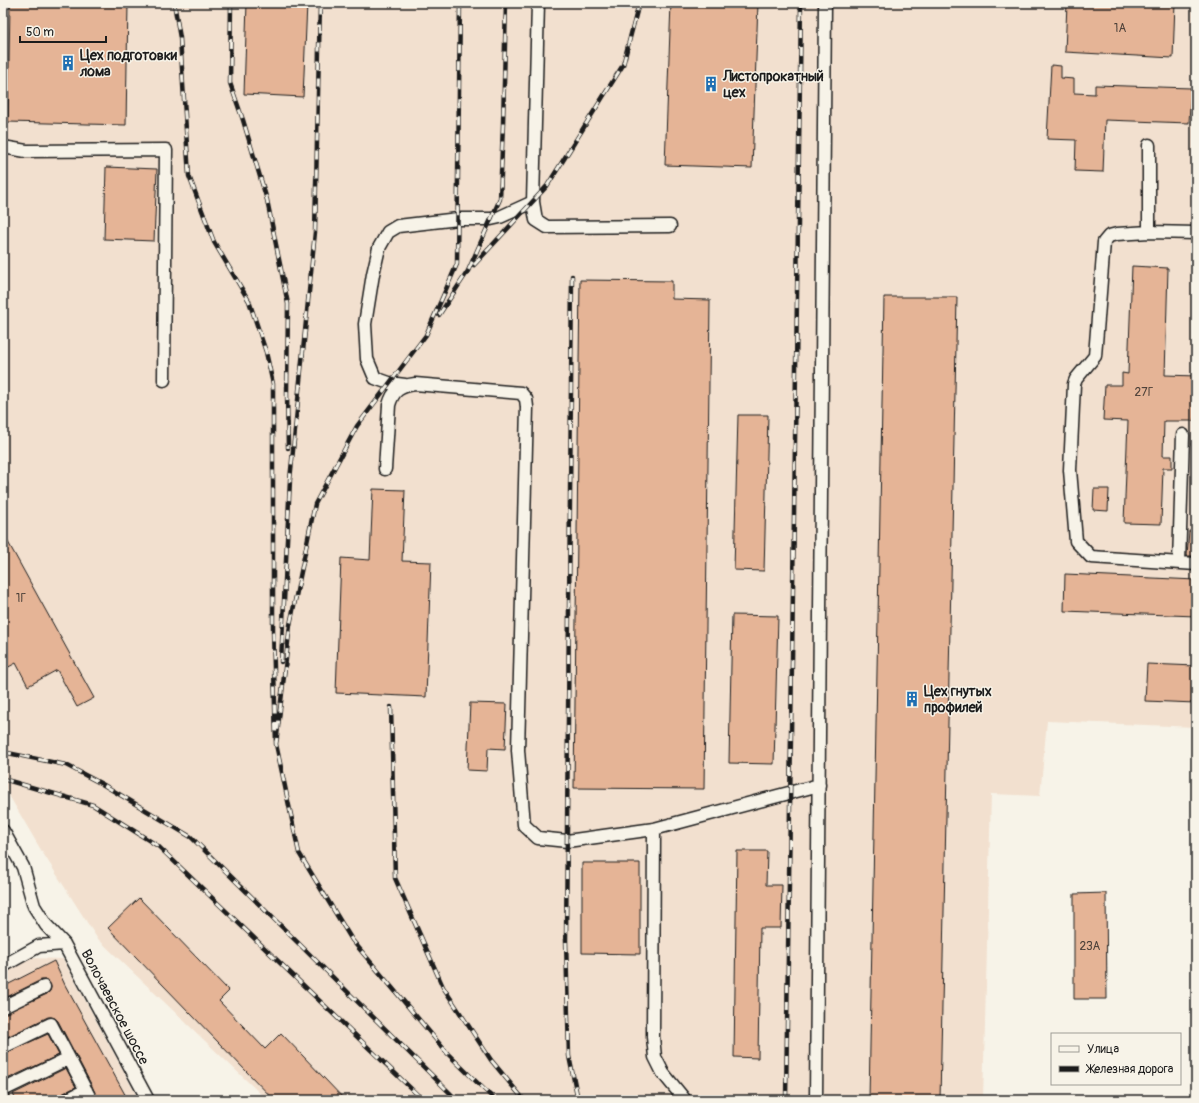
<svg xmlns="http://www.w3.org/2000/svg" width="1199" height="1103" font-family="Pangolin,sans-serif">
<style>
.built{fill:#f2e0cf}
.building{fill:#e5b496;stroke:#1c1c1c}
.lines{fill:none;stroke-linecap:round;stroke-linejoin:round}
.minor-casing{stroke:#1c1c1c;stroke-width:15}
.minor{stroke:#f7f3e8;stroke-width:12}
.rail-casing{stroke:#1c1c1c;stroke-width:4.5}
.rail{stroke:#f7f3e8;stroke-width:3;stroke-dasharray:9;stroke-linecap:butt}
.labels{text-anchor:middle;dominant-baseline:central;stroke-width:3;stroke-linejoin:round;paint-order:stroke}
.number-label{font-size:12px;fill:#4e423a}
.poi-label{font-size:14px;font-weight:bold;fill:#1c1c1c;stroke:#f7f3e8;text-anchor:start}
.street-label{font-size:14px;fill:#1c1c1c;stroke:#f7f3e8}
</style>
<rect width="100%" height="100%" fill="#f7f3e8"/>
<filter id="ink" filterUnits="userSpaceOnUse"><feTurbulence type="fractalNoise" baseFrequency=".025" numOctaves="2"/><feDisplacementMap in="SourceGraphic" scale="8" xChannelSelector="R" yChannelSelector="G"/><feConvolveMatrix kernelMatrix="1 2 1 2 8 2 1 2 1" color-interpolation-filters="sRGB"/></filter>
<g filter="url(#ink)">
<!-- built -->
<path class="built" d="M3 3H1196V727L1047 721 1040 796 991 794 983 1100H267L97 938 41 850 3 785Z
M30 958 63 959 139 1100H3V973Z"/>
<!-- building -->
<path class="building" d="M10 3H128L126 125 8 122Z
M247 3H307L303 97 244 94Z
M671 3H758L752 168 665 165Z
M1067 3H1175L1173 58 1065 52Z
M1051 65 1061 66V78L1074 79V93L1095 94V85L1191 88 1189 123 1105 120 1103 172 1075 171 1076 140 1047 139Z
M106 167 157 169 154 241 104 239Z
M1132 266 1168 268 1165 375 1196 376 1195 421H1164L1163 456H1172V468H1163L1161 524 1124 523 1128 421 1103 420 1105 385H1122V373L1128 374Z
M580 280 672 281V299L710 300 704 789 574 788Z
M884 297H957L940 1100H869Z
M738 415H768L764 571 734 570Z
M373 489 405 490 402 561 431 562 426 697 336 693 341 558 370 560Z
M1094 489H1109L1108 511 1093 510Z
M1189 531H1196V556H1187Z
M3 533 94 698 77 707 57 670 28 686 16 663 3 670Z
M1065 574 1196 580V616L1064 611Z
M732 615 778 616 774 764 729 763Z
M1147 664 1196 666V703L1145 701Z
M470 703 507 704 505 749 488 748 487 771 467 770Z
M737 851H767L766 885H782L781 928H760L758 1058 734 1057Z
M582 863H640V954L582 953Z
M1106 893 1107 999H1074V894Z
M139 898 229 991 219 1001 265 1049 281 1033 345 1100H274L108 928Z
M54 961 65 985 128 1100H98L92 1086 58 1021 55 1018 51 1017H48L3 1039V1014L47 994 50 991 51 987 48 981 45 980H41L3 999V987Z
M48 1034 59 1055 3 1081V1054Z
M66 1068 76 1087 62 1094 60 1096 59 1100H16L13 1094Z"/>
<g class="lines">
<!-- minor casing -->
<g class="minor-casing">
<path id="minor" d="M538 3 533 202 536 220 547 227 670 226
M3 147 26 151 166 150 164 380
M1149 232V145
M1196 233 1149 232 1117 234 1109 236 1104 242 1095 356 1076 379 1074 384 1070 470 1076 541 1091 557 1196 564
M405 385 389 383 375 378 367 359 365 324 373 274 379 248 388 232 398 226 458 219H491L500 217 533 202
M385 469 389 405C393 391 399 386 415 384L521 393 526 399 527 407 518 750 524 825 538 838 567 841 654 829
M1179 563 1183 435
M3 831 23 867 34 906 46 925 64 944 148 1100
M3 966 39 946 64 944
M3 1007 44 987
M3 1047 51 1024 91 1100
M3 1090 69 1058
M66 1100 86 1090
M685 1100 663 1073 655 1057 653 1037 654 829 819 785
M816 1100 825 3"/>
</g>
<!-- minor -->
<use href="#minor" class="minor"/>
<!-- rail casing -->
<g class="rail-casing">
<path id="rail" d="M174 3 180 38 189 176 214 242 249 301 266 352 273 384V630L276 744 290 625 315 504 357 426 426 335 457 264 460 3
M231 3 230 83 243 120 267 200 288 304 287 394 288 448
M474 265 547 186 623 65 639 3
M572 276 566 940 569 1056 578 1100
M439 315 468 271 500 199 503 124 506 3
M281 662 290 480 315 232 320 3
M391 707 395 878 443 987 491 1060 524 1100
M277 738 276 744 299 853 352 940 448 1054 495 1100
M3 752 66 765 102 784 191 837 457 1100
M3 779 93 805 158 846 423 1100
M786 1100 801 3"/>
</g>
<!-- rail -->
<use href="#rail" class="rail"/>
</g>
</g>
<!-- icons -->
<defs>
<g id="building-bare" transform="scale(1.2)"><path d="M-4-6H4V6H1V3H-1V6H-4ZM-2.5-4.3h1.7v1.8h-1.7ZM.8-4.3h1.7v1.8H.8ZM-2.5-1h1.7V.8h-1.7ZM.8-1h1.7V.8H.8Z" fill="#1f6fb2" stroke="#f7f3e8" stroke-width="2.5" paint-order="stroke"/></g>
</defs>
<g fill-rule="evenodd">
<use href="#building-bare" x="68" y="63"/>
<use href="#building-bare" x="711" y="84"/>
<use href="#building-bare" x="912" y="699"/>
</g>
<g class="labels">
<!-- number labels -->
<g class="number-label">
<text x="1120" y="28">1А</text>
<text x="1144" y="392">27Г</text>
<text x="21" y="598">1Г</text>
<text x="1090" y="946">23А</text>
</g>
<!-- poi labels -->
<g class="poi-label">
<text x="80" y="55">Цех подготовки<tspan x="80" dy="16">лома</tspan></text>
<text x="723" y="76">Листопрокатный<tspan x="723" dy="16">цех</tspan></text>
<text x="924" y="691">Цех гнутых<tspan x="924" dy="16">профилей</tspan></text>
</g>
<!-- street labels -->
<g class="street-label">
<text transform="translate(115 1007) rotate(62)">Волочаевское шоссе</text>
</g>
</g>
<!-- margin -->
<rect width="1199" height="1103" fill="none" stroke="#f7f3e8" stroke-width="16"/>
<rect x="8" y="8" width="1183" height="1087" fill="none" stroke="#1c1c1c" stroke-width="1.5" filter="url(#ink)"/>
<!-- legend -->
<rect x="1051" y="1033" width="130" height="52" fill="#f7f3e8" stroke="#9f9d96"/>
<rect x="1059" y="1046" width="20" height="6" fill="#f7f3e8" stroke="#9f9d96"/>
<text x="1087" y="1053" font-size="12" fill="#1c1c1c">Улица</text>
<rect x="1059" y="1066" width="20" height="6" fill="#1c1c1c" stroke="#9f9d96"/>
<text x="1087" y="1073" font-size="12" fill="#1c1c1c">Железная дорога</text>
<!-- scale -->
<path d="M20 36v6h86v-6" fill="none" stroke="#1c1c1c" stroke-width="2"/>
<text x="26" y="36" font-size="12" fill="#1c1c1c" stroke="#f7f3e8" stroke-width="3" paint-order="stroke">50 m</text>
</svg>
